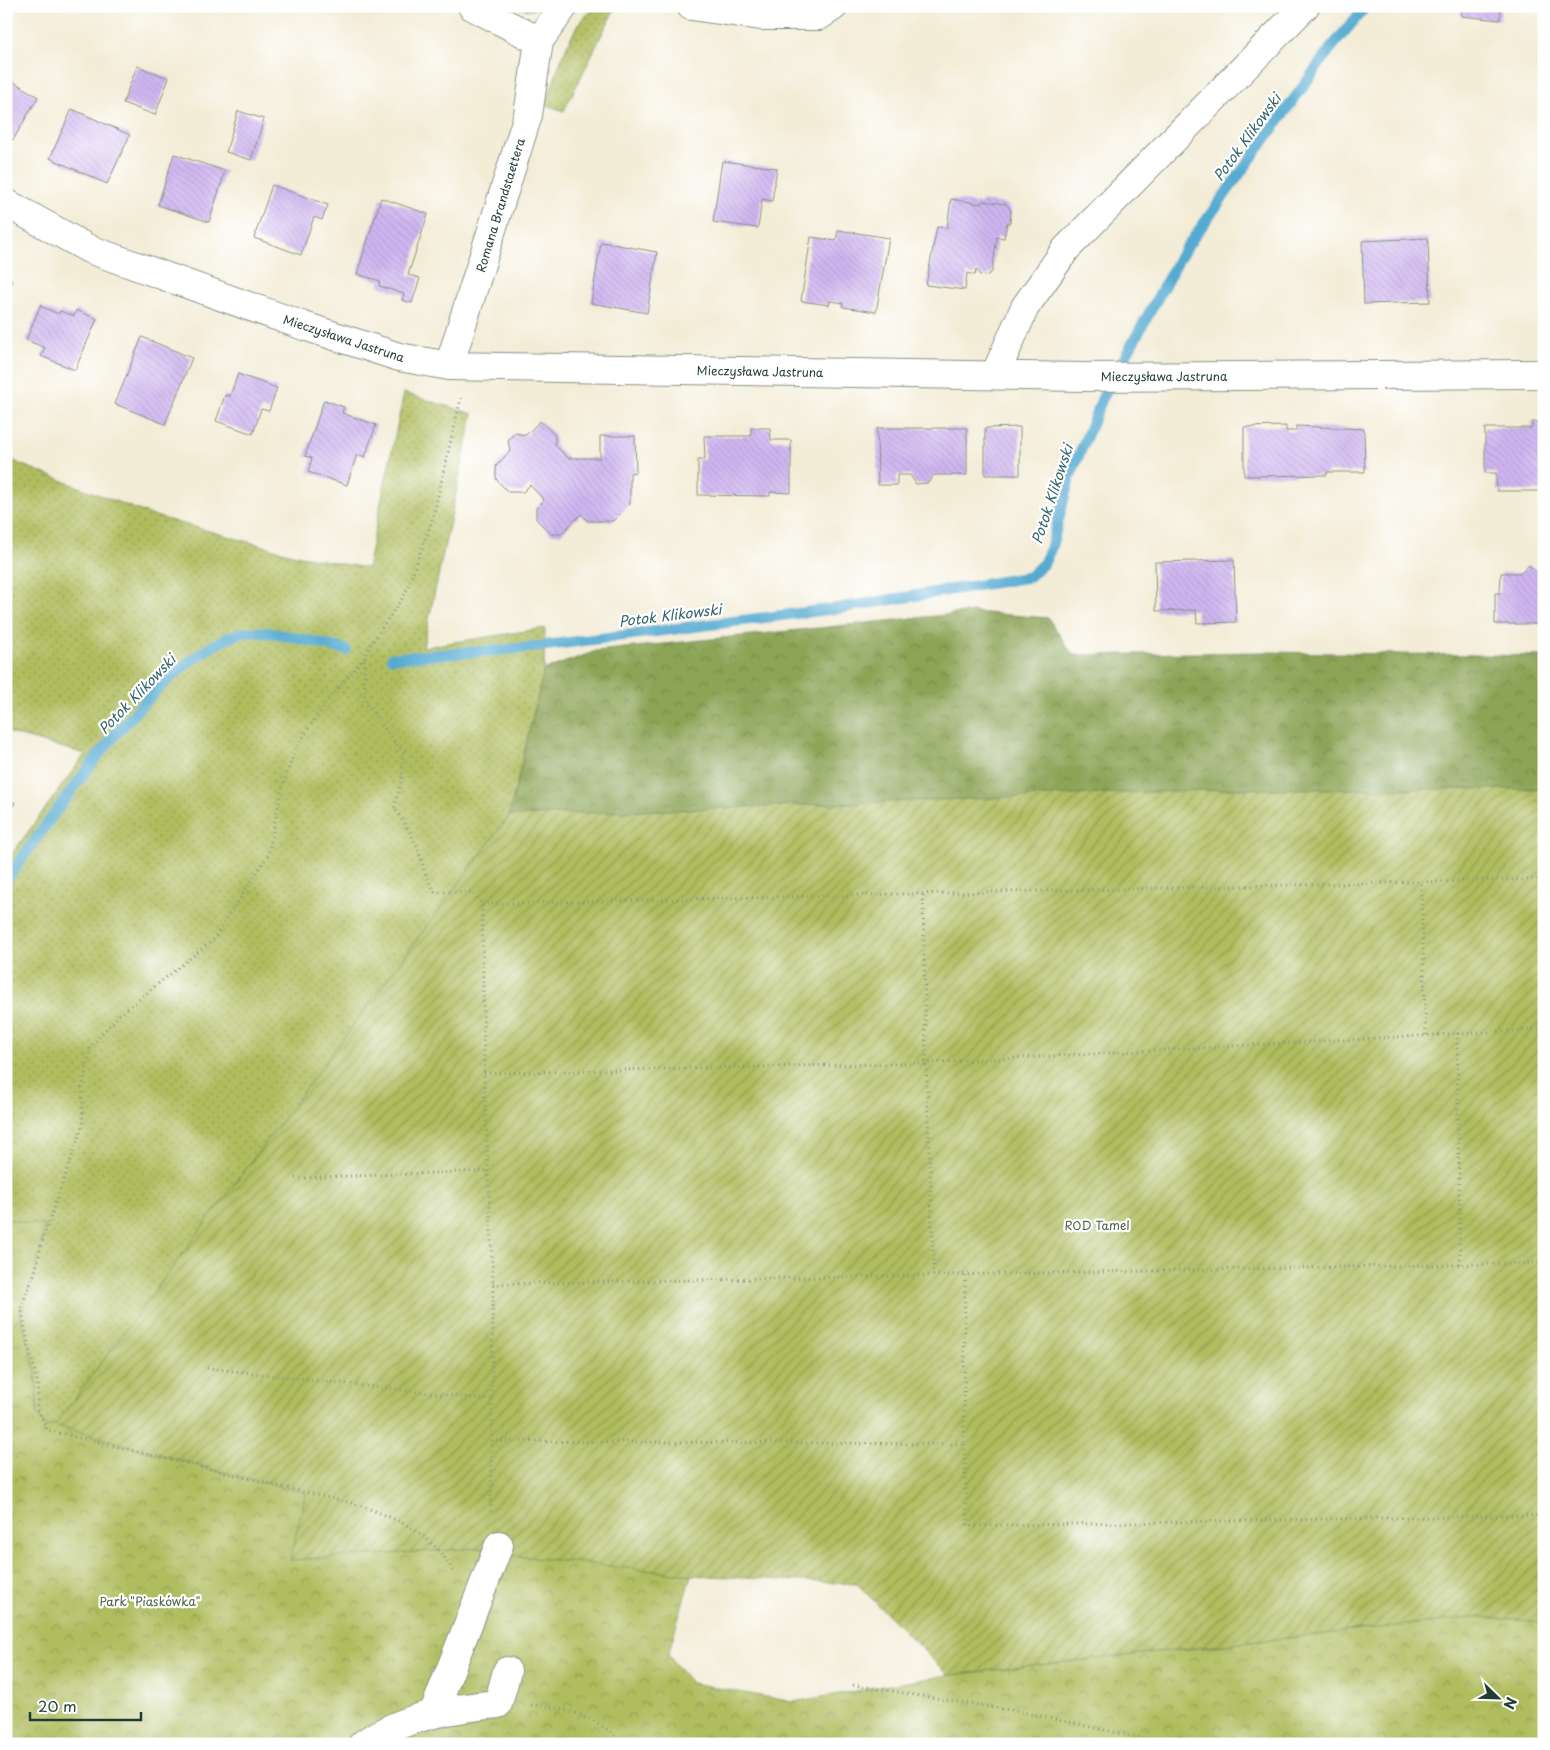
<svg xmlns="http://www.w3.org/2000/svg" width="1550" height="1750" font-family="'Playpen Sans',sans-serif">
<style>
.grass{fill:url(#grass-dots);stroke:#687d4a}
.forest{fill:url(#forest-crowns);stroke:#567045}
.park{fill:url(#park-crowns);stroke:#687d4a}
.garden{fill:url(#garden-furrows);stroke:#687d4a}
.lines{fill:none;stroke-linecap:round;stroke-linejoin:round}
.stream{stroke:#54aad1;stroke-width:11}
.building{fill:url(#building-back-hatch)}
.minor-casing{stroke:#899485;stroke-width:30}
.path{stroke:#899485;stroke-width:3;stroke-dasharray:1 4;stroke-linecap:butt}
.minor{stroke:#fff;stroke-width:28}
.labels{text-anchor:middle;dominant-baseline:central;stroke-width:4.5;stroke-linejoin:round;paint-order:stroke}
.street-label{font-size:12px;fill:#1f3d34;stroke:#fff}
.park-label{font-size:12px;fill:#4a6341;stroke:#fff}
.water-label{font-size:14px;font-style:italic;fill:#32636b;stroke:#fff}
</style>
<defs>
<pattern id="grass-dots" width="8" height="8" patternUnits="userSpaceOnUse" patternTransform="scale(1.25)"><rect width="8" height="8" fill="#b0bd5f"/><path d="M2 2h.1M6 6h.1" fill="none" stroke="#8f9b4f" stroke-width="1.8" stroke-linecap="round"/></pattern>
<pattern id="forest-crowns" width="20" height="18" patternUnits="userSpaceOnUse" patternTransform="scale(1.25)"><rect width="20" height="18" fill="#8ca456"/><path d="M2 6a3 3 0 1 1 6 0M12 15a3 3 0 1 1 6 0" fill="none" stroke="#728748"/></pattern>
<pattern id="park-crowns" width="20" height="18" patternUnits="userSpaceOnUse" patternTransform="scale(1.25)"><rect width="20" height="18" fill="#b0bd5f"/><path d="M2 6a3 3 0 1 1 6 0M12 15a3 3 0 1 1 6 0" fill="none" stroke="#8f9b4f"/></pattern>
<pattern id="garden-furrows" width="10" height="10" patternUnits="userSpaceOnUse" patternTransform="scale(1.25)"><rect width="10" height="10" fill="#b0bd5f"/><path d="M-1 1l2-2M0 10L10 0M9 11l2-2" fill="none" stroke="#8f9b4f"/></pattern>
<pattern id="building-back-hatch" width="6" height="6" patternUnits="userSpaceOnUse" patternTransform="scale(1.25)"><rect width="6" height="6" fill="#d0b6f1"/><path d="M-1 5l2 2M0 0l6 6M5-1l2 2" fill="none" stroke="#b29dcf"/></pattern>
</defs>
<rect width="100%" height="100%" fill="#fff"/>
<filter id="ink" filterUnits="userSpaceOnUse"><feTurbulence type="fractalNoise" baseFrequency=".02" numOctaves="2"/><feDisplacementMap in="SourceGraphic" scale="10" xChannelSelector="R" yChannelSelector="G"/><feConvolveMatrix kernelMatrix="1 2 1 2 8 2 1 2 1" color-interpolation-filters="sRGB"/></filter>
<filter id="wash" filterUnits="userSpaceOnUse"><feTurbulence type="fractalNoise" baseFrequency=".0096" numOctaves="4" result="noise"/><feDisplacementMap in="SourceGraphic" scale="20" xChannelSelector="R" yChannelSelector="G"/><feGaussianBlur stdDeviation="1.12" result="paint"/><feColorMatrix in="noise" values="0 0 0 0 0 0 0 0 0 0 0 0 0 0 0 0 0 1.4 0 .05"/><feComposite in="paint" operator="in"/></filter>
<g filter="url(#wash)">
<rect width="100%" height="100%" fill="#f3ecd6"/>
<!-- grass -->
<path class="grass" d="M511 6H547L531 10Z
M602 6H616L564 111 546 105C555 79 572 12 602 6Z
M404 393 473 414 423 647 545 628 544 670 509 816 55 1425 46 1427 37 1414 36 1373 20 1313 36 1269 45 1226 6 1219V862L85 754 6 732V456L20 464 151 515 300 556 367 568Z"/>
<!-- forest -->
<path class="forest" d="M973 612 1048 618 1073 655 1258 652 1544 656V789H1238L509 816 544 670 596 651Z"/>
<!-- park -->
<path class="park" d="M6 1219 45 1226 36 1269 20 1313 36 1373 37 1414 46 1427 55 1425 218 1471 306 1493 291 1560 476 1548 691 1575 668 1655 691 1683 793 1702 948 1675 1479 1617 1544 1622V1744H6Z"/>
<!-- garden -->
<path class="garden" d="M1238 789H1544V1622L1479 1617 948 1675 857 1584 691 1575 508 1555 482 1548 290 1560 306 1493 218 1471 55 1425 509 816Z"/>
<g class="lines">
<!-- stream -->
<path class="stream" d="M392 658 526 648 840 608 1029 577 1044 563 1051 548 1069 479 1102 399 1181 255 1331 48 1366 6
M6 880C62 806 150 666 238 634 260 626 322 644 346 650"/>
</g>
<g id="blocks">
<!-- building -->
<path class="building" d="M1462 6H1501L1500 20 1461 16Z
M137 66 169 78 155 115 123 103Z
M6 77 38 97 13 140 6 136Z
M72 109 130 135 107 184 50 158Z
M238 111 264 119 251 160 226 152Z
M174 154 225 171 209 222 158 205Z
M722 161 777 168 772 201 762 199 758 228 713 222Z
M272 185 328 205 322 220 314 217 301 255 254 238Z
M381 198 428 214 408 275 420 278 412 303 402 300 404 294 379 286 380 281 357 274Z
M951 199 981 204 982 201 1006 204 1011 210 1010 223H1007L1004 238 997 237 992 272 986 276 980 275 976 270 975 275 967 273 965 290 926 285 937 227 947 228Z
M838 230 889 238 876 312 843 307V303L830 301 829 305 801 301 811 237 836 241Z
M1428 238 1430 302 1364 304 1362 241Z
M601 242 657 252 647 313 591 303Z
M6 278 12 281 6 291Z
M41 304 42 307 59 314 60 311 74 316 76 310 97 319 75 370 41 356 45 348 26 340Z
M142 337 192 358 165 424 115 404Z
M238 374 277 388 269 411 261 409 253 434 216 421 225 395 230 396Z
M324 400 344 407 342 413 376 425 365 457 357 454 347 485 308 472 312 458 305 456Z
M540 421 555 435V445L568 458H600V436H635L636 472 630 473V504L613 521H588L581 514 561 534H551L536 519V508L544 500 530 485 523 492H508L496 479V466L510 451 508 440 515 433 526 435Z
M1532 422H1544V491H1497L1496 473H1485V428H1532Z
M1286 426V431H1296V426L1364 429 1365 472H1327V475L1244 476V427Z
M1020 427V475H985V428Z
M751 428H770L771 440H791V493L770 492V496L698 495V460H705L704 436H751Z
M877 428H967V475H934L928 483 916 484 910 475H897V485H878Z
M1234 560 1236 622 1197 623 1196 610 1156 611 1155 562Z
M1529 565 1544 579V624H1495V593H1500L1501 573H1521Z
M6 796 15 803 6 814Z"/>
</g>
</g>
<g filter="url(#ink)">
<use href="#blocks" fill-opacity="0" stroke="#899485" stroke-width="1"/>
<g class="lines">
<!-- minor casing -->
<g class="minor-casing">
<path id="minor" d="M472 6 539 41
M691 6 761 16H819L834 6
M6 203 89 249 304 326 399 357 449 366 1083 377 1544 374
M449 366 528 115 539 41 564 6
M995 375 1025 307 1066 249 1305 6
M433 1714 499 1545
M363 1744C402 1717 452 1708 498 1704L507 1671"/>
</g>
<!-- path -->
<path class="path" d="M364 660 365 702 403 753 402 779 394 808C404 822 413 836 419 852 425 870 424 875 435 892H472L482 904 484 1073 493 1284 491 1514
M1421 884 1426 1035
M923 895 926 1063 934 1274
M482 904 1544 879
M1457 1033 1460 1265
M484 1073 926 1063 1544 1029
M295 1178 488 1171
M493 1284 1544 1263
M207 1368 492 1400
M491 1441 964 1444 965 1273
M964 1444 968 1526 1544 1515
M453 1571C431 1532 399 1520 359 1505L47 1430 37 1408 38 1384 28 1344 21 1306 35 1273 43 1239 83 1124 82 1088 91 1046 119 1015 213 940 268 855 281 792 295 750 319 712 364 658 371 644 405 594 432 521 461 398
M853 1685 1017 1711 1169 1744
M531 1705C566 1707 599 1717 623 1744"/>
<!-- minor -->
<use href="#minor" class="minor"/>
</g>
</g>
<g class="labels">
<!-- street labels -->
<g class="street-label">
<text transform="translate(500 205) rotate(-73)">Romana Brandstaettera</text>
<text transform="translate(344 338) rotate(18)">Mieczysława Jastruna</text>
<text transform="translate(760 371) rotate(1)">Mieczysława Jastruna</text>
<text x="1164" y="376">Mieczysława Jastruna</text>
</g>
<!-- park labels -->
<g class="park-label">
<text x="1097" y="1225">ROD Tamel</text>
<text x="150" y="1601">Park "Piaskówka"</text>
</g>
<!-- water labels -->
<g class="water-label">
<text transform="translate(1247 137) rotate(-54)">Potok Klikowski</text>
<text transform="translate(1052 494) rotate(-72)">Potok Klikowski</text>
<text transform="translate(670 615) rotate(-7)">Potok Klikowski</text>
<text transform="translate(137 694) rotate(-46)">Potok Klikowski</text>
</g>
</g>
<!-- margin -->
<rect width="1550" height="1750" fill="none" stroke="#fff" stroke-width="25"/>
<!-- north arrow -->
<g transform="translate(1498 1698) rotate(113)" stroke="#ffffff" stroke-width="4" paint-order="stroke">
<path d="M0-4L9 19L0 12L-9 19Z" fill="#1f3d34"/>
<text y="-8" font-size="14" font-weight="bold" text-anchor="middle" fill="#1f3d34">N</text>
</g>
<!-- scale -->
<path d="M30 1712v8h111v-8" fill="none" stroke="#1f3d34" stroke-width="2.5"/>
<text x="38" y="1712" font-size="15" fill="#1f3d34" stroke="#ffffff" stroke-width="4" paint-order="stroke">20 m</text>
</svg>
